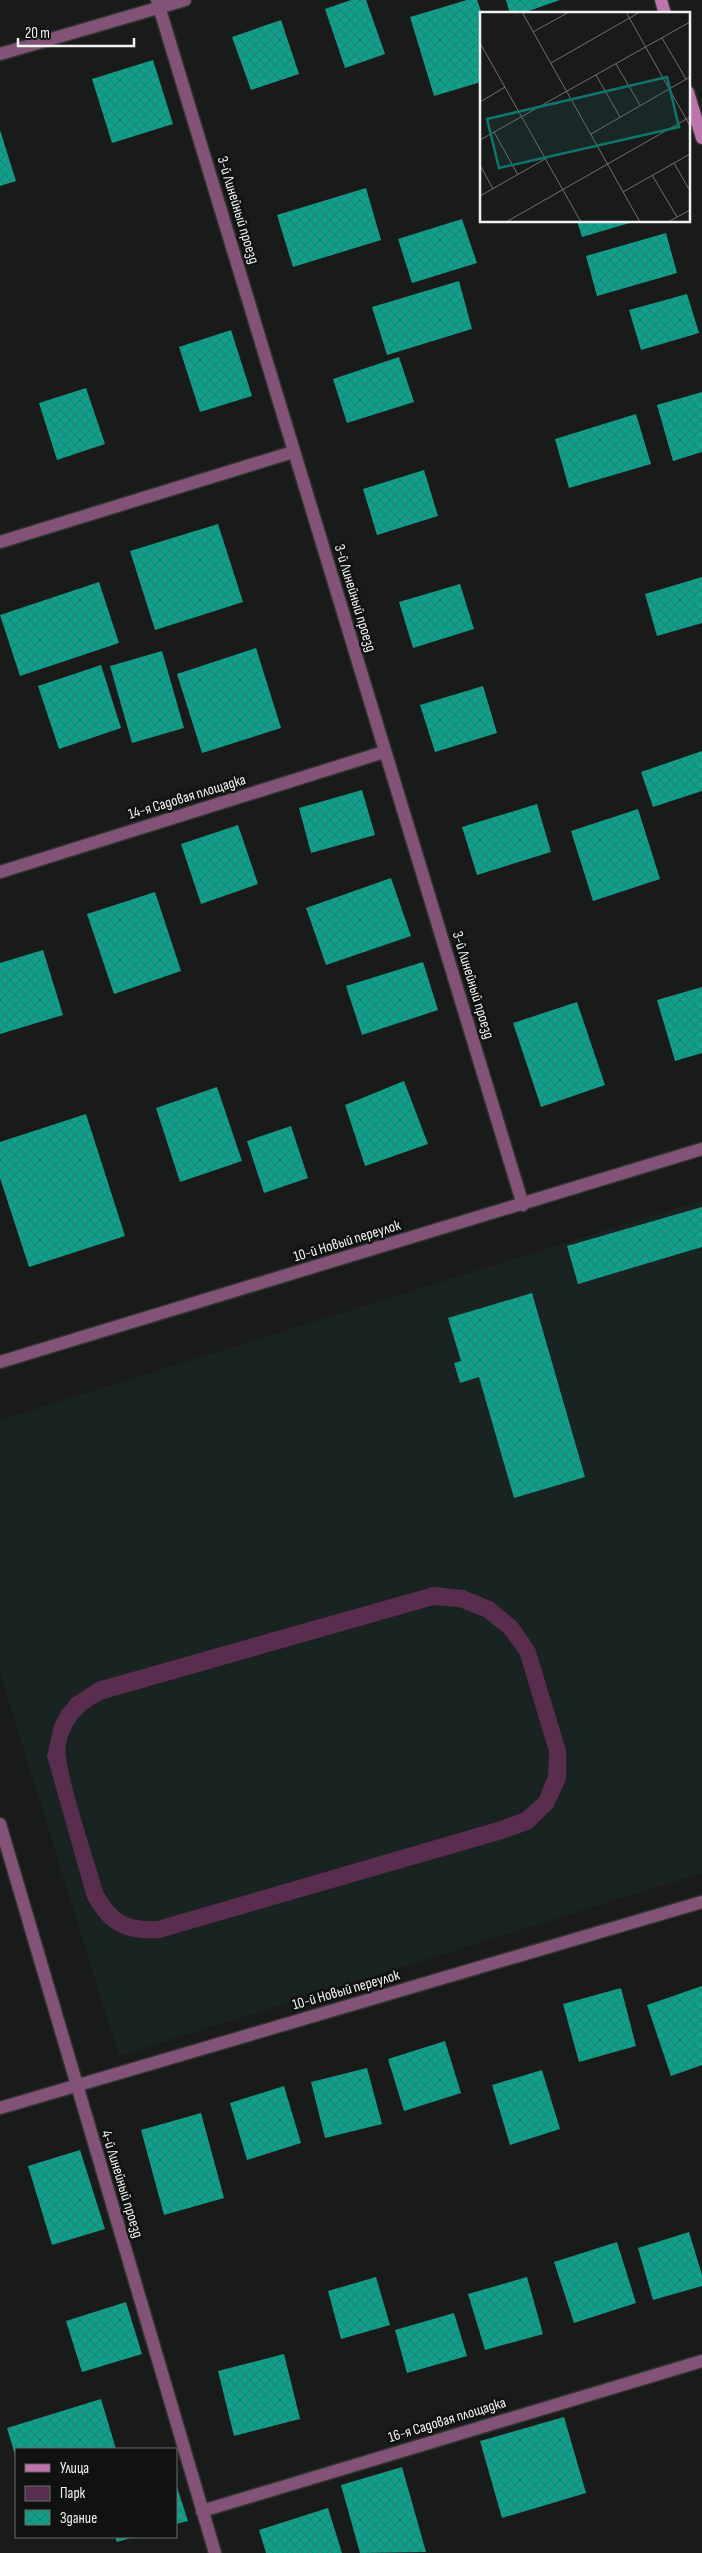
<svg xmlns="http://www.w3.org/2000/svg" width="702" height="2553" font-family="'Sofia Sans Condensed',sans-serif">
<style>
.built{fill:#192321}
.green{fill:#582d4e;fill-rule:evenodd}
.building{fill:url(#building-cross-hatch)}
.lines{fill:none;stroke-linecap:round;stroke-linejoin:round}
.street-casing{stroke:#333535;stroke-width:15}
.secondary-casing{stroke:#333535;stroke-width:15}
.street{stroke:#825376;stroke-width:12}
.secondary{stroke:#bd73ab;stroke-width:12}
.labels{text-anchor:middle;dominant-baseline:central;stroke-width:5;stroke-linejoin:round;paint-order:stroke}
.street-label{font-size:15px;fill:#f1f3f2;stroke:#101212}
.inset-road{fill:none;stroke:#6f7171;stroke-width:1}
.view{fill:#0f766e;fill-opacity:0.15;stroke:#0f766e;stroke-width:2.5}
.inset-edge{fill:none;stroke:#f1f3f2;stroke-width:2.5}
</style>
<defs>
<pattern id="building-cross-hatch" width="8" height="8" patternUnits="userSpaceOnUse" patternTransform="scale(1.25)"><rect width="8" height="8" fill="#0ea28c"/><path d="M0 0l8 8M0 8l8-8" fill="none" stroke="#1f8778"/></pattern>
</defs>
<rect width="100%" height="100%" fill="#191b1b"/>
<!-- built -->
<path class="built" d="M702 1200V1873L119 2056 0 1673V1420Z"/>
<!-- green -->
<path class="green" d="M433 1587 464 1590 493 1602 517 1622 535 1648 566 1750V1780L553 1808 531 1829 503 1839 160 1938C123 1940 105 1931 87 1898L47 1756 54 1725 62 1710 72 1698 97 1682ZM434 1605 459 1607 484 1617 505 1634 520 1655 549 1752 548 1776 539 1798 522 1813 497 1822 157 1921C129 1922 117 1916 103 1891 96 1865 61 1764 66 1745 70 1723 84 1708 104 1699Z"/>
<!-- building -->
<path class="building" d="M351 0H366L385 54 345 68 325 9Z
M467 0H477L482 14 481 82 434 96 410 17Z
M506 0H560L520 14H510Z
M281 20 299 74 251 90 232 37Z
M153 60 173 124 112 143 92 79Z
M0 130 16 181 0 186Z
M366 188 381 240 293 267 277 215Z
M462 219 477 263 412 283 398 239Z
M577 221H633V222L582 237Z
M666 233 677 273 597 296 586 256Z
M459 281 472 329 387 355 372 307Z
M687 294 699 333 641 350 629 310Z
M231 330 252 396 200 412 179 347Z
M399 357 414 402 347 423 333 379Z
M86 388 105 444 57 460 39 403Z
M702 392V452L673 461 657 405Z
M636 414 651 464 569 488 555 439Z
M424 470 438 516 377 535 363 489Z
M218 524 243 602 155 630 130 551Z
M702 577V623L657 636 645 594Z
M99 582 119 643 20 676 0 615Z
M460 584 474 629 413 648 399 602Z
M256 648 281 728 202 753 177 674Z
M162 651 184 728 132 743 110 666Z
M101 665 121 728 59 749 38 686Z
M483 686 497 733 435 752 420 705Z
M702 751V791L653 807 641 772Z
M362 790 375 835 311 853 299 808Z
M537 804 551 852 477 875 462 827Z
M638 809 660 879 593 901 571 831Z
M238 825 258 884 201 904 181 844Z
M391 878 411 936 326 965 306 908Z
M155 892 181 971 114 994 87 914Z
M43 950 63 1015 0 1034V963Z
M423 962 438 1010 362 1035 346 986Z
M702 987V1053L675 1061 657 1000Z
M577 1002 605 1085 541 1107 513 1023Z
M404 1081 428 1144 365 1166 345 1105Z
M217 1087 242 1161 180 1182 156 1108Z
M86 1114 125 1236 29 1267 0 1178V1142Z
M291 1126 308 1178 264 1193 247 1141Z
M702 1207V1247L578 1284 567 1246Z
M532 1293 585 1477 514 1498 479 1377 460 1383 454 1363 461 1361 448 1318Z
M702 1986V2065L671 2076 647 2005Z
M621 1988 636 2046 579 2062 563 2004Z
M445 2041 461 2093 404 2111 388 2059Z
M367 2068 382 2124 325 2138 311 2082Z
M542 2070 560 2129 510 2145 492 2085Z
M284 2086 301 2143 247 2160 230 2103Z
M201 2113 224 2198 164 2215 141 2130Z
M80 2150 105 2229 52 2245 28 2166Z
M689 2232 702 2275V2286L653 2300 638 2248Z
M617 2242 636 2303 574 2323 554 2262Z
M376 2277 390 2325 341 2339 328 2291Z
M527 2277 543 2334 485 2350 468 2294Z
M126 2302 142 2354 82 2372 66 2321Z
M454 2313 467 2356 407 2373 395 2330Z
M284 2354 300 2419 234 2436 218 2371Z
M101 2399 116 2449H16V2458L7 2428Z
M564 2417 586 2493 502 2518 480 2441Z
M402 2467 426 2552 360 2553 341 2485Z
M176 2484 188 2521 176 2524Z
M328 2508 342 2553H266L259 2530Z
M115 2537H134L117 2542Z"/>
<g class="lines">
<!-- street casing -->
<g class="street-casing">
<path id="street" d="M157 0 523 1205
M0 54 185 0
M0 542 293 452
M0 872 384 752
M0 1362 702 1149
M0 1824 215 2553
M0 2108 702 1902
M202 2511 702 2361"/>
</g>
<!-- secondary casing -->
<g class="secondary-casing">
<path id="secondary" d="M661 0 665 14
M688 92 702 138"/>
</g>
<!-- street -->
<use href="#street" class="street"/>
<!-- secondary -->
<use href="#secondary" class="secondary"/>
</g>
<g class="labels">
<!-- street labels -->
<g class="street-label">
<text transform="translate(238 210) rotate(73)">3-й Линейный проезд</text>
<text transform="translate(355 598) rotate(73)">3-й Линейный проезд</text>
<text transform="translate(187 797) rotate(-17)">14-я Садовая площадка</text>
<text transform="translate(473 985) rotate(73)">3-й Линейный проезд</text>
<text transform="translate(347 1241) rotate(-17)">10-й Новый переулок</text>
<text transform="translate(346 1990) rotate(-16)">10-й Новый переулок</text>
<text transform="translate(122 2184) rotate(73)">4-й Линейный проезд</text>
<text transform="translate(447 2420) rotate(-17)">16-я Садовая площадка</text>
</g>
</g>
<!-- overview -->
<g transform="translate(480 12)">
<rect width="210" height="210" fill="#191b1b"/>
<path class="inset-road" d="M42 0 160 210M146 0 210 114M53 20 89 0M182 26 206 67M0 31 101 210M71 51 160 0M136 52 160 93M116 63 140 105M0 90 25 75M14 120 38 163M111 122 210 65M0 128 210 10M194 151 210 179M0 153 13 177M172 163 197 205M143 180 210 142M0 184 65 147M26 210 210 105M188 210 210 198"/>
<path class="view" d="M187 65 199 115 19 156 7 107Z"/>
<rect width="210" height="210" class="inset-edge"/>
</g>
<!-- legend -->
<rect x="15" y="2448" width="162" height="90" fill="#101212" stroke="#6a6c6c"/>
<rect x="25" y="2464" width="25" height="8" fill="#bd73ab" stroke="#6a6c6c"/>
<text x="60" y="2473" font-size="15" fill="#f1f3f2">Улица</text>
<rect x="25" y="2486" width="25" height="15" fill="#582d4e" stroke="#6a6c6c"/>
<text x="60" y="2498" font-size="15" fill="#f1f3f2">Парк</text>
<rect x="25" y="2510" width="25" height="15" fill="url(#building-cross-hatch)" stroke="#6a6c6c"/>
<text x="60" y="2523" font-size="15" fill="#f1f3f2">Здание</text>
<!-- scale -->
<path d="M18 38v8h116v-8" fill="none" stroke="#f1f3f2" stroke-width="2.5"/>
<text x="25" y="38" font-size="15" fill="#f1f3f2" stroke="#101212" stroke-width="4" paint-order="stroke">20 m</text>
</svg>
